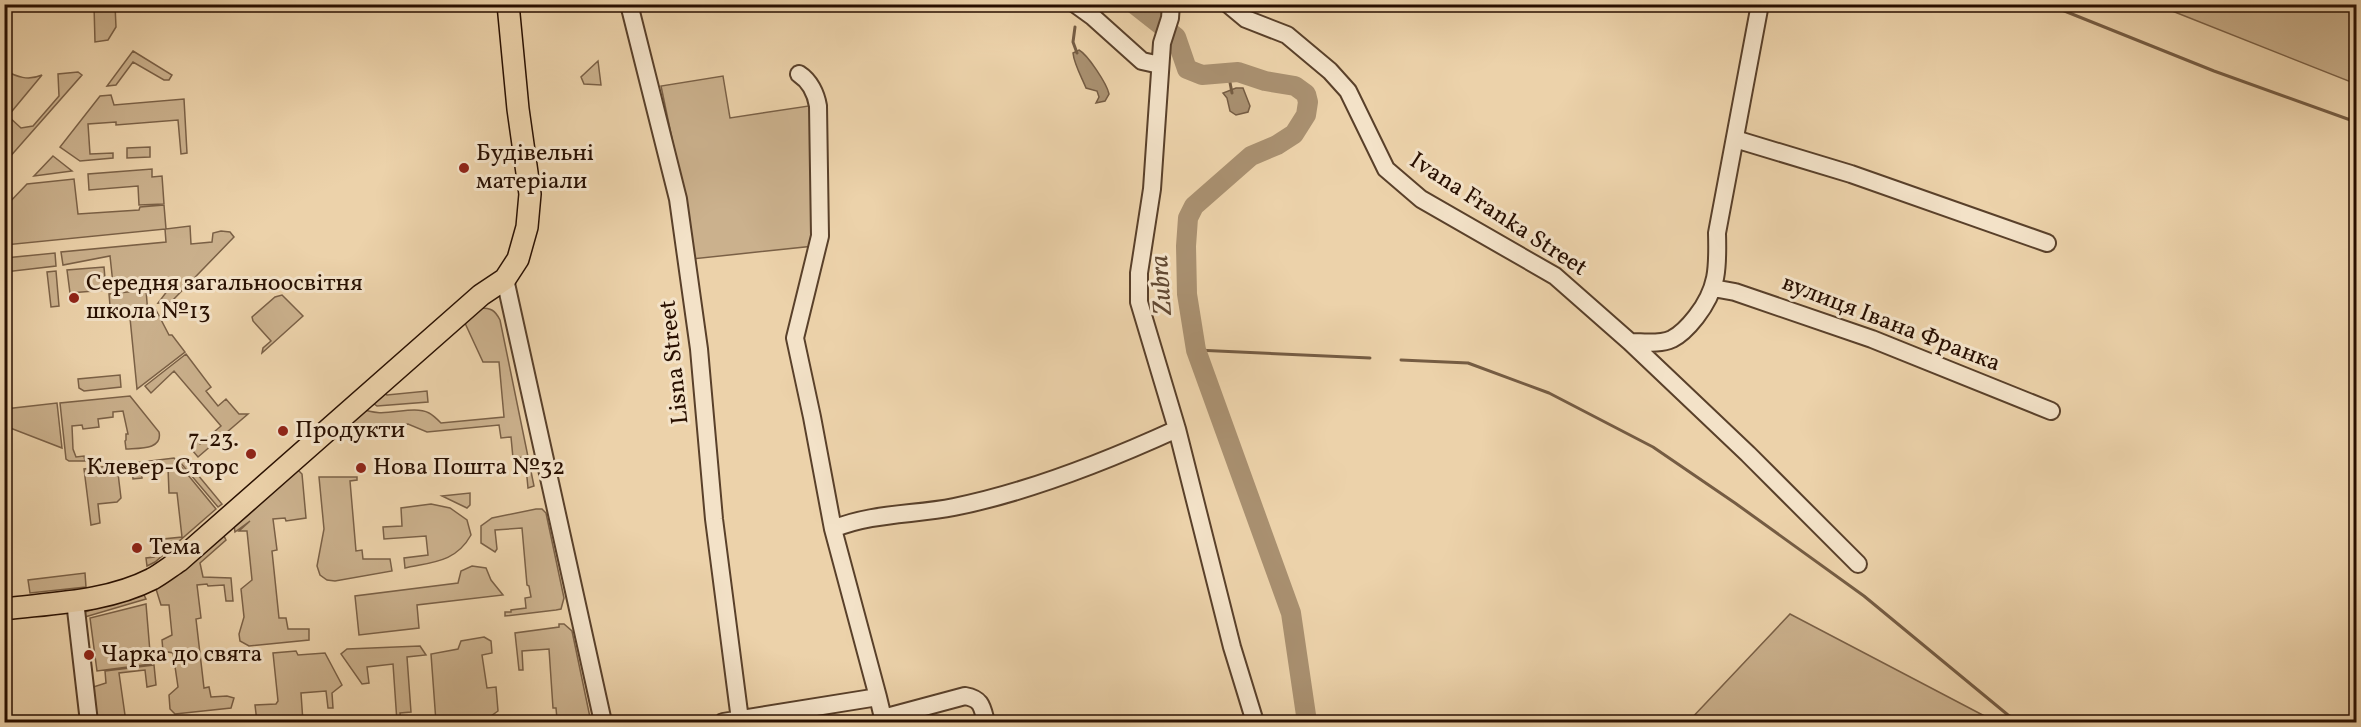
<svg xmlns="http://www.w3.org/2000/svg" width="2361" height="727" font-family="Vollkorn,serif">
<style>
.green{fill:#cbb18d;stroke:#7a6046;stroke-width:1.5}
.water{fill:#a99070;stroke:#755c43;stroke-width:1.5}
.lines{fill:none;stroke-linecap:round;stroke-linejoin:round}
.stream{stroke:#755c43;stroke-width:3}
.river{stroke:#a99070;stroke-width:20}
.minor-casing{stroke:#59402a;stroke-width:20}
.major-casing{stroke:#280f00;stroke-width:24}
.minor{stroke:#f3e2c8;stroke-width:16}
.major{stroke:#ecd2aa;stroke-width:21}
.poi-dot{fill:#8f2418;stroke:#f3e2c8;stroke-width:2}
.labels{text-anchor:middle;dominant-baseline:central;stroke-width:6;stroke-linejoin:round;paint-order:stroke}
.poi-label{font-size:24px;fill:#280f00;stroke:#f3e2c8;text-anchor:start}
.street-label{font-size:24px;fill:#280f00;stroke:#f3e2c8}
.water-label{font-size:26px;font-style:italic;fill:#624932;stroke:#f3e2c8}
</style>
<rect width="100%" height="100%" fill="#ecd2aa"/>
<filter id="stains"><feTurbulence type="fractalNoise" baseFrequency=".00333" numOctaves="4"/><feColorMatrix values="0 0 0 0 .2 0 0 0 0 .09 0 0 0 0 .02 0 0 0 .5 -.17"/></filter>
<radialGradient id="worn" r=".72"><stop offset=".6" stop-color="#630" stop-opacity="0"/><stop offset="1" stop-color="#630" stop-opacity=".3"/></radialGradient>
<!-- green -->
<path class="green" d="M94 5H115L116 27 108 40 95 42Z
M2157 5H2356V84Z
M133 51 172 75 169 80H164L133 62 116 85 107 86Z
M598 61 601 85 584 84 581 77Z
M4 70C17 77 28 81 42 75L8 116 21 128 33 126 59 96 58 74 78 72 82 75 8 159 4 126Z
M723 76 730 118 815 105 814 246 692 259 680 177 661 86Z
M111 95 114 105 184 99 187 153 181 154 178 120 116 125V122L88 124 90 154 113 153V158L80 161 60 147 100 96Z
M150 147V157L127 158V148Z
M53 156 72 171 34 176Z
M152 169V177L162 176 164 204 139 205 138 186 89 190 88 174Z
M74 179 78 214 139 210 140 207 164 205 166 229 190 226 191 244 212 242 213 233 221 231 230 232 234 237 171 302 158 303 168 290 161 279 113 284 110 256 63 265 61 252 166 242 165 229 5 245V207L27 184Z
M55 253 56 266 5 272V258Z
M104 267 106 290 70 293 67 270Z
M56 271 59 306 51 307 47 272Z
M146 290 148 314 111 318 109 294Z
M282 295 303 316 262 353 263 348 271 341 253 321 252 317 275 297Z
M480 308C491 308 495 310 500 320L534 486 528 488 525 457 513 458 511 437 501 438 499 425 427 432 408 424 354 428 350 426 348 420 361 408C383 420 410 404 429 413 433 415 438 420 441 423L504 417 499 362H483L464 321Z
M156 310 169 335H172L185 352 137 389 130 318 149 316V311Z
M186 354 211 387 206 391 218 406 226 399 239 414H248L198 457 192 450 191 442 194 438 200 444 221 426 174 371 151 393 145 386Z
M120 375 121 387 84 391 79 388 78 379Z
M380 391 387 395 427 391 428 402 377 406 373 403Z
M130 396 159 432C163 450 139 448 126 449L125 441 126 440V434H128L123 411 113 412V417L98 419 99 427 83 429 82 425 72 426 73 449 76 457 84 456 85 461H69L66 459 60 403Z
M57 403 62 448 5 426V409Z
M183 457 222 504 218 507 179 461Z
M174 458 216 509 155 562 147 566 146 558 154 557 153 540 182 537 177 493H169L168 468 142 471V478L133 479 132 466 134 463Z
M117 465 121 498 117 502 98 504 100 523 91 525 84 469Z
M298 470 302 474 306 518 286 521 285 518 273 519 277 550 272 551 279 618H286L288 629H309V640L249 646 240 641 239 634 244 617 241 589 252 580 247 531H239L250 521 235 532 233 519Z
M319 477H357V480L350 481 356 551 362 550 363 559H390L392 571 335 581 327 580 320 575 317 566 324 529Z
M470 493V505L467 508 442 496Z
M431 504 450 508 467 520 471 535C456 562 433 562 405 568L404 558 428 555 426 536 384 539 383 527 402 526 401 508Z
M536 509H542L546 513 564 598 561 609 556 610 505 616V612H511V610L526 608 525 598 531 597 529 586 527 585 522 528 495 530 497 549 495 552 481 543V526L492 518Z
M217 536H224L226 540 200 563 203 577 231 578 233 601H226L224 585 208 586 207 584 197 585 201 618 196 619 204 688 209 687 211 697 227 696 234 698 231 708 175 714 170 709 169 695 178 687 173 653 163 651 162 640 172 635 169 605H161L156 589Z
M472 566 486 568 491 580 503 595 417 605 419 628 359 635 355 596 458 583 461 571Z
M85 573 86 587 30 593 28 580Z
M140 594 144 595 146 599 85 617V612Z
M146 604 151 664 97 671 90 618Z
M1790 614 1996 722H1688Z
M559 624H564L572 631 591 722H551V720L557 719 556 708H553L549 649 522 651 523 670H519L515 633 559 627Z
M484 637 491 641 492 653 482 655 487 688 496 687 498 711 487 719V722H432H436L431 654 458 649 461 641Z
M420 646 426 655 407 657 411 712 400 713 401 722H397L393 664 367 667 369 683 362 684 341 654 347 649Z
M296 651 298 655 325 653 342 685 332 693 333 708H328L326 691 301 693 303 722H257L255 705 276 704 278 701 273 653Z
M154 665 156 685 147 687 145 670 119 673 126 722H91L87 689 106 683 105 671Z"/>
<!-- water -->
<path class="water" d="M1079 50C1088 55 1107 84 1109 94L1105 101 1096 103 1099 97 1097 91 1086 88C1082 78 1074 64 1073 53Z
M1236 88H1243L1250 106 1248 112 1236 115 1230 111 1227 98 1223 93Z"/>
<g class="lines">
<!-- stream -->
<path class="stream" d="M2047 4 2214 71 2356 122
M1075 27 1073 42 1077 53
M1228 72 1232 93
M1196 350 1370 358
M1401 360 1468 363 1549 393 1653 447 1735 503 1864 596 2008 715 2021 722"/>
<!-- river -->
<path class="river" d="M1134 4 1176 37 1187 69 1202 75 1238 72 1265 81 1295 86 1306 94 1308 102 1306 115 1294 134 1277 145 1251 156 1194 206 1188 218 1186 246 1187 294 1196 350 1291 613 1307 722"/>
<!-- minor casing -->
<g class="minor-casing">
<path id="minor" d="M629 4 678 199 699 349 714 519 740 720
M1075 4 1093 17 1142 61 1160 65
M1171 4 1170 18 1162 43 1152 189 1139 273V302L1177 429 1232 647 1255 722
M1228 4 1246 19 1287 35 1330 71 1348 91 1386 169 1421 199 1555 276 1630 342 1748 454 1858 564
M799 74C810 81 816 94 818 106L820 236 795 338 812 417 833 529 878 697
M1735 139 1851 174 2047 243
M505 279 603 722
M1713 288 1735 292 1872 339 2051 411
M1630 342C1643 342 1659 345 1672 339 1682 334 1689 326 1696 317 1718 289 1718 268 1717 233L1760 4
M833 529C871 513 914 515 954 507 1029 492 1107 461 1177 429
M75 601 89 722
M883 718 965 696C982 699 982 707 986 722
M723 722 878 697 884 722"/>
</g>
<!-- major casing -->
<g class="major-casing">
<path id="major" d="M4 609C53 603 107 602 152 579 161 574 170 567 179 561L481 295 505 279 518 259 527 227 530 194 518 109 508 4"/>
</g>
<!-- minor -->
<use href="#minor" class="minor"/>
<!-- major -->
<use href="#major" class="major"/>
</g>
<!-- markers -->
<g class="poi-dot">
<circle cx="464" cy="168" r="6"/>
<circle cx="74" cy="298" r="6"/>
<circle cx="283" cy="431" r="6"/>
<circle cx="251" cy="454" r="6"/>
<circle cx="361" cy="468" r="6"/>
<circle cx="137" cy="548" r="6"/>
<circle cx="89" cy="655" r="6"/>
</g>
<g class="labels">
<!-- poi labels -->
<g class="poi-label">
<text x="476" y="154">Будівельні<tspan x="476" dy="28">матеріали</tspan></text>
<text x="86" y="284">Середня загальноосвітня<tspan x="86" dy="28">школа №13</tspan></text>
<text x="295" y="431">Продукти</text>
<text x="239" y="440" text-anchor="end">7-23.<tspan x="239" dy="28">Клевер-Сторс</tspan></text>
<text x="373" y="468">Нова Пошта №32</text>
<text x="149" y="548">Тема</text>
<text x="101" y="655">Чарка до свята</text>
</g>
<!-- street labels -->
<g class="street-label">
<text transform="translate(1498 215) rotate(33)">Ivana Franka Street</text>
<text transform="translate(1891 324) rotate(21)">вулиця Івана Франка</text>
<text transform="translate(675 362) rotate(-96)">Lisna Street</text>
</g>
<!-- water labels -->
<g class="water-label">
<text transform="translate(1162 285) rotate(-94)">Zubra</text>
</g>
</g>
<!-- margin -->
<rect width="2361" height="727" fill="none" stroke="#ecd2aa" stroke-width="24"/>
<rect x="6" y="6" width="2349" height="715" fill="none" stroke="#280f00" stroke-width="3"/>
<rect x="12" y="12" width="2337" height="703" fill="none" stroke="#280f00" stroke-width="1.5"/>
<rect width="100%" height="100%" filter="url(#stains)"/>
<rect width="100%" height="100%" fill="url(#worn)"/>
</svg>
